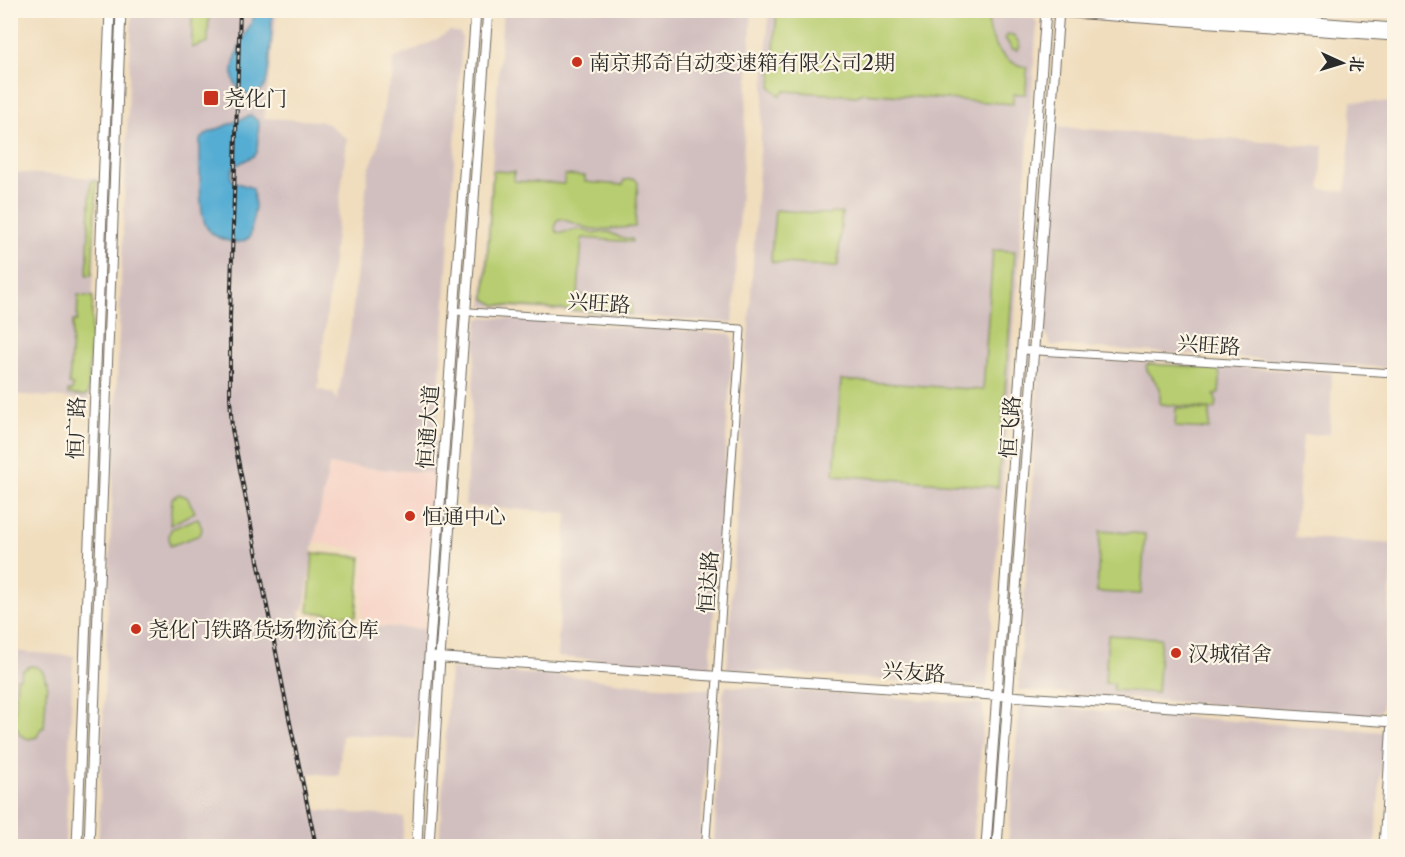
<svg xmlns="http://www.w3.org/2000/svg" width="1405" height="857" font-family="'Libre Caslon Text','Noto Serif SC',serif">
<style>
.built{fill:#f6d2c5}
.industrial{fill:#d1bfbf}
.green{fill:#b8cd71;stroke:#727c4e;stroke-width:1.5}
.water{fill:#56add3;stroke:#406c7f;stroke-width:1.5}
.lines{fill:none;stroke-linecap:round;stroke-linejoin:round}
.street-casing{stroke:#70695e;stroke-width:9}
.secondary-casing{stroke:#70695e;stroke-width:11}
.street{stroke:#fff;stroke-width:7}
.secondary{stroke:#fff;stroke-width:9}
.rail-casing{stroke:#2b2b2b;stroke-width:4}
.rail{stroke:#fcf5e5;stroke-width:1.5;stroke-dasharray:4.5;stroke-linecap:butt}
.poi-dot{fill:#c8321e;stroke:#fcf5e5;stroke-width:2}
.labels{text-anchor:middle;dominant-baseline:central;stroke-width:4.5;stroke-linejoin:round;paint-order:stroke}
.poi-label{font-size:21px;fill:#2b2b2b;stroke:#fcf5e5;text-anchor:start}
.street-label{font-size:21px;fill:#2b2b2b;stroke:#fcf5e5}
</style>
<rect width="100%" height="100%" fill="#fcf5e5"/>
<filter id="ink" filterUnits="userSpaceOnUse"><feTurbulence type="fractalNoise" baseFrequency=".0167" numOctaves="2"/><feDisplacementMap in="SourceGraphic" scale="12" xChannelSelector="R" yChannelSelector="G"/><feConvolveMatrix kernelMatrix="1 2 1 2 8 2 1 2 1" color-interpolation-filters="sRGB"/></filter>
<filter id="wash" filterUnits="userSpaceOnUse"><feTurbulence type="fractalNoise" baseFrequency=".008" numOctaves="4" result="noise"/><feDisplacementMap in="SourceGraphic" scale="24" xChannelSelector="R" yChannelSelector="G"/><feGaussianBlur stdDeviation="1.35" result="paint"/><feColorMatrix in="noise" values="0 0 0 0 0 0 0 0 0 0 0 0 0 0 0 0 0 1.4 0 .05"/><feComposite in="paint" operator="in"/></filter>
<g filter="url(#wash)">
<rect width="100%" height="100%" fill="#f0ddbd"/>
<!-- built -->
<path class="built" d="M329 465 434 473 424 629 361 624 365 556 350 548 314 543Z"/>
<!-- industrial -->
<path class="industrial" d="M932 10 1026 17H1033L1037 23 987 687 727 669 769 11Z
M132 11H277L264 118 319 121 328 124 347 139 318 389 334 394 337 401 350 333 368 172 378 147 386 92 392 78 393 59 434 41 450 31 460 33 462 38 434 473 329 465 314 543 304 610H300L301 622 424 629 415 739 342 734 339 776 309 773 316 810 404 817 402 846H98Z
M503 11H752L733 323 482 306Z
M1323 11H1394V16Z
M1352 101 1394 103V368L1051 345 1044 332 1058 127 1323 146 1320 189 1346 191Z
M10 172 97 178 89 400 11 394Z
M485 317 731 334 733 343 710 668 557 657 567 513 465 506 477 326 479 319Z
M1048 357 1332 373 1330 434 1303 435 1295 537 1394 544 1382 709 1372 716 1018 690 1040 364Z
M10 651 75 656 73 659 65 846H11Z
M450 669 579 677 621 683 711 690 700 839 714 841 723 694 726 686 982 704 984 712 973 846H439Z
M1019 705 1384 732 1375 846H1008Z"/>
<!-- green -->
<path class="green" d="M201 11 209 12 208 42 192 48V18L194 13Z
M886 11 988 17C989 40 1002 64 1027 67L1026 94H1013V104L862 93 857 96 785 91 780 96 771 87 777 11Z
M1008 35C1014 35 1019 40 1020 46L1018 50 1012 49 1005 38Z
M493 171 514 172V181L564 184 565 175 585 176V182L623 185 624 180 634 179 638 182 635 227C620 227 607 231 592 229 581 227 571 221 560 219L557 220 555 228 557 232 562 233 577 229 595 233 609 232 621 238 632 239V242L582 238 578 295 628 299 632 305 631 314 496 305 485 299Z
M91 181H97L92 275H87Z
M775 210 829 214 831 212 842 213 838 265 834 267 772 262 771 258Z
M993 250 1015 251 998 487 834 475 841 380 983 390Z
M78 295 93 297 88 394 84 396 68 394V391H72L73 385 69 384 73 321H77Z
M1148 364 1218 368C1221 375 1220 385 1219 393L1214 395 1217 401 1215 409 1160 404V388L1147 370 1146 366Z
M1176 408 1210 410 1209 429 1175 427Z
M179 494 187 497 195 512 170 525 172 498Z
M198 518 202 529 200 535 170 546 169 535 171 529Z
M1100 531 1145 534 1141 594 1097 592Z
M313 553 361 557 356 616 308 612Z
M1108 635 1161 638 1157 693 1113 690 1114 684 1105 683Z
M30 666C39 666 45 671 45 680H47L44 728H41L37 737 28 739 20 735 17 727 14 726 17 678H20L22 671Z
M1157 835 1195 838 1194 846H1156Z"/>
<!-- water -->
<path class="water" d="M255 11H272C272 24 270 75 265 85 255 104 231 92 233 71 234 60 239 46 244 36 249 27 254 21 255 11Z
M251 115 259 122 257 152 254 156 233 167 231 178 234 182 253 188 255 207 250 237C243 243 237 243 228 241 221 239 212 235 208 229 197 217 201 157 200 140L208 133Z"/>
</g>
<g filter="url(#ink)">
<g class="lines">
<!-- street casing -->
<g class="street-casing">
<path id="street" d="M455 311 741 329 706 838
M1022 350 1394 373"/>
</g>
<!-- secondary casing -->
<g class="secondary-casing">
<path id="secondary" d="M1028 10 1394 36
M1157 10 1394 28
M430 657 1394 722
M77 846 110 10
M89 846 121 10
M417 846 419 794 476 10
M429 846 440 657 488 10
M986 846 1046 10
M997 846 1059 10
M1384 846 1394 690"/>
</g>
<!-- street -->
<use href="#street" class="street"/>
<!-- secondary -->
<use href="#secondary" class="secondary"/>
<!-- rail casing -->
<g class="rail-casing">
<path id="rail" d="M240 10 230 318V397L232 429 289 718 316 846"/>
</g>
<!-- rail -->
<use href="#rail" class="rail"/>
</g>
</g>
<!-- markers -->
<g class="poi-dot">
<circle cx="577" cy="62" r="6"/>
<rect x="203" y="90" width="16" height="16" rx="3"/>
<circle cx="410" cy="516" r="6"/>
<circle cx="136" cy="629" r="6"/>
<circle cx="1176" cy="653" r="6"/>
</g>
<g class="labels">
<!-- poi labels -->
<g class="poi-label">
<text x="589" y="62">南京邦奇自动变速箱有限公司2期</text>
<text x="224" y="98">尧化门</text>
<text x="422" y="516">恒通中心</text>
<text x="148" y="629">尧化门铁路货场物流仓库</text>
<text x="1188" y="653">汉城宿舍</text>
</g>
<!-- street labels -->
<g class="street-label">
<text transform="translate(599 303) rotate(4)">兴旺路</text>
<text transform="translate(1209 345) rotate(4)">兴旺路</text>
<text transform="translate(428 427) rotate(-86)">恒通大道</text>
<text transform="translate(1010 427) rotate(-86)">恒飞路</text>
<text transform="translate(76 428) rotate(-88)">恒广路</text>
<text transform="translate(708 582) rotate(-86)">恒达路</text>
<text transform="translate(914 672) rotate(4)">兴友路</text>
</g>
</g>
<!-- margin -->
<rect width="1405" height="857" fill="none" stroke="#fcf5e5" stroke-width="36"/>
<!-- north arrow -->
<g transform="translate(1342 63) rotate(94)" stroke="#fcf5e5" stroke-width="4.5" paint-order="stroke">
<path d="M0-4.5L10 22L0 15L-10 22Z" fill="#2b2b2b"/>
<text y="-9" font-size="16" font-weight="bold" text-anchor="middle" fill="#2b2b2b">北</text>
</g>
</svg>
